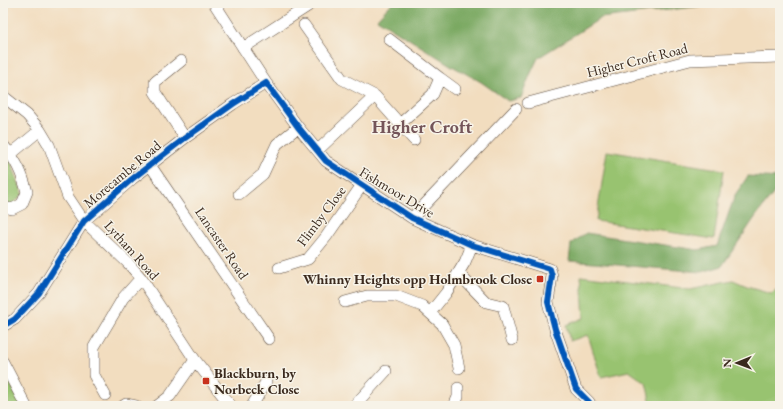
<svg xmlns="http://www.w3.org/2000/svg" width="783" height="409" font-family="'EB Garamond',serif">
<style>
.green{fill:#98c370;stroke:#6a7647}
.forest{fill:#7aa962;stroke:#5a6a40}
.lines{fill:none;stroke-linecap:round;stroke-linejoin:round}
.minor-casing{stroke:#564536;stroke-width:12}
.minor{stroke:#fff;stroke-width:11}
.cycleway-casing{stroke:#f7f3e8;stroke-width:8}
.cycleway{stroke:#0057b8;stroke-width:6}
.poi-dot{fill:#c8321e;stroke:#f7f3e8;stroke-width:1.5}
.labels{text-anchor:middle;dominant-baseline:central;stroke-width:3;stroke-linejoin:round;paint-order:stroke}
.street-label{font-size:14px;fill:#3b2a1e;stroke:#f7f3e8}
.poi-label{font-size:14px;font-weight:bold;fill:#3b2a1e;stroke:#f7f3e8;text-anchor:end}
.district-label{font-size:18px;font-weight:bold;fill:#745559;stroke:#f7f3e8}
</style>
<rect width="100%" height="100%" fill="#f7f3e8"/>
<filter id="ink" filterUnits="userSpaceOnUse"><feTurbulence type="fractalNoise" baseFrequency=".025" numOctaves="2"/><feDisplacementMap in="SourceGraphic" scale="8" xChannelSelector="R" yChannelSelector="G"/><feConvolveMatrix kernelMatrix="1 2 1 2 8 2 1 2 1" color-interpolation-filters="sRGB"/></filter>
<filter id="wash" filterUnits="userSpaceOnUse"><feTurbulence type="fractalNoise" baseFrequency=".012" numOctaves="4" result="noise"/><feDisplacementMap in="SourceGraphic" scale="16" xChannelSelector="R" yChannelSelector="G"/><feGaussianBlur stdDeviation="0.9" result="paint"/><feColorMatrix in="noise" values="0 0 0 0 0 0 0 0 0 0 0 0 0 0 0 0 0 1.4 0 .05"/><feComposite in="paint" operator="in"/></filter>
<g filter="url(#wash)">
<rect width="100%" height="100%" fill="#f2ddbf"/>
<!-- green -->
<path class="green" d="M607 151 724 170 714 239 596 221Z
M3 152 10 160 23 194 12 205 3 202Z
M581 275 690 289 733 280 747 286 771 293 780 288V406H646L651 404 646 383 629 371 601 377 588 335 570 341 566 325 584 318Z
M3 370 22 406H3Z"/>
<!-- forest -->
<path class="forest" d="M392 3H728L601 18 538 58 530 75 521 98 508 101 481 82 452 66 377 19Z
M748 176 780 178V185L756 216 722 266 702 272 569 261 571 244 586 233 698 250 717 246 735 195Z"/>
</g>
<g filter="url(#ink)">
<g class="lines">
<!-- minor casing -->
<g class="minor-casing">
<path id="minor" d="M214 3 266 83 298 127 326 161 362 185 412 218 472 245 550 269 552 276 548 302 555 329 576 389 589 402 591 406
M304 25 342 79 375 96
M389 39 440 78
M243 48 308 6
M181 61 155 82V92L185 138
M3 96 27 115 40 130 49 145 68 197 84 221 128 263 141 278 195 360 231 406
M528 103 690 60 780 57
M400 124 433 94 440 78 455 89
M3 145C16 160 22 173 27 192L22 204 12 209 3 207
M318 150 375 96 414 140
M11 154 40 130
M150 165 269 339
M239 194 263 174 277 144 298 127
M412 218 516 109
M279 268 308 259 326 237 362 185
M458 273 486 302 503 306 512 340
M345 302 367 296H396L422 306 442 324 454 345 459 368
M430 313 446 293 465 262 472 245
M3 326 15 319 39 293 84 221 132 179 185 138 233 104 266 83
M3 362 26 406
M105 395 94 375V347L123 298 141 278
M123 406 126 404 136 406
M157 406 170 396 195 360
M252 406 266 382
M354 406 386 371
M454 406 458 397V388"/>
</g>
<!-- minor -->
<use href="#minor" class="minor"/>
<!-- cycleway casing -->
<g class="cycleway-casing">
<path id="cycleway" d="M3 326 15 319 39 293 84 221 132 179 185 138 233 104 266 83 298 127 326 161 362 185 412 218 472 245 550 269 552 276 548 302 555 329 576 389 589 402 591 406"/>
</g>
<!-- cycleway -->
<use href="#cycleway" class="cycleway"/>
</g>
</g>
<!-- markers -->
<g class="poi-dot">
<rect x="536" y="275" width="8" height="8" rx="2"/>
<rect x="202" y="377" width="8" height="8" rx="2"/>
</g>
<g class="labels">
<!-- street labels -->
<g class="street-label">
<text transform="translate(637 60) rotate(-14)">Higher Croft Road</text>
<text transform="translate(122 174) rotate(-40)">Morecambe Road</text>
<text transform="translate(397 192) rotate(31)">Fishmoor Drive</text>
<text transform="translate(321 216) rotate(-53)">Flimby Close</text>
<text transform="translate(222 243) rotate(56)">Lancaster Road</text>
<text transform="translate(132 250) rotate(48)">Lytham Road</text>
</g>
<!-- poi labels -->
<g class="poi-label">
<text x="532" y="279">Whinny Heights opp Holmbrook Close</text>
<text x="214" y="373" text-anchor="start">Blackburn, by<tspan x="214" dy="16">Norbeck Close</tspan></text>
</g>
<!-- district labels -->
<g class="district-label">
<text x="422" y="126">Higher Croft</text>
</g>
</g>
<!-- margin -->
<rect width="783" height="409" fill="none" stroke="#f7f3e8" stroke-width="16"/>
<!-- north arrow -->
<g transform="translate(737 363) rotate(269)" stroke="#f7f3e8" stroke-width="3" paint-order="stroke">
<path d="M0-3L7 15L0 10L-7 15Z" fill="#3b2a1e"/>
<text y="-6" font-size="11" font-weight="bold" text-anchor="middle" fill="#3b2a1e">N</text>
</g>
</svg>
